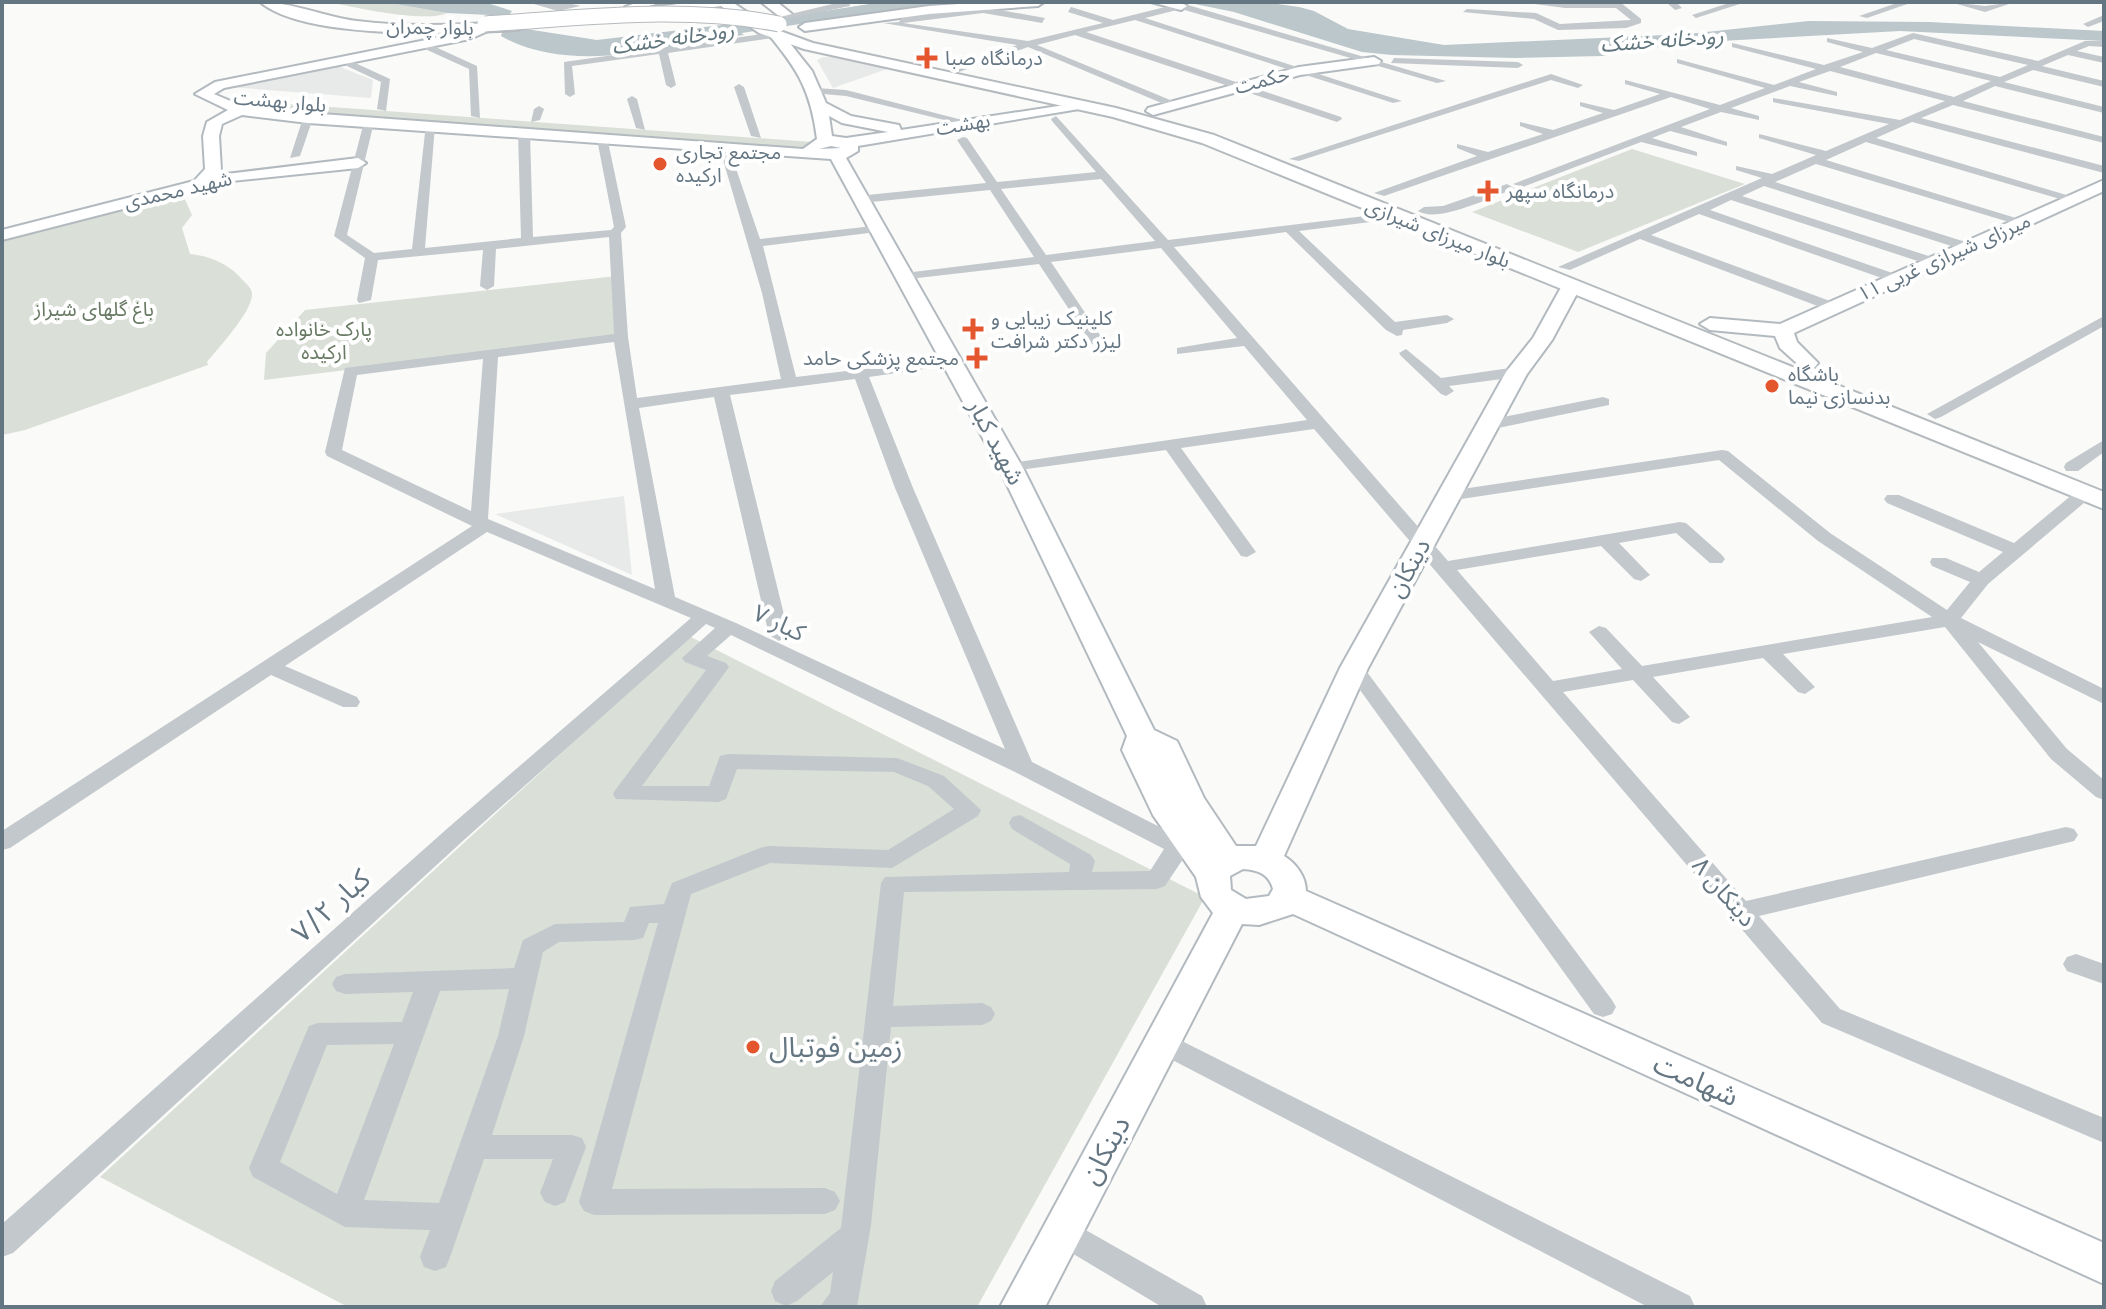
<svg xmlns="http://www.w3.org/2000/svg" width="2106" height="1309" font-family="'Fira Sans','Noto Sans Arabic',sans-serif">
<style>
.built{fill:#e8e9e9}
.green{fill:#dadfd7}
.water{fill:#bbc7cb}
.lines{fill:none;stroke-linecap:round;stroke-linejoin:round}
.river{fill:#bbc7cb;fill-rule:evenodd}
.secondary-casing{stroke:#b3babf;stroke-width:4}
.primary-casing{stroke:#b5babe;stroke-width:4}
.street{fill:#c3c8cc;fill-rule:evenodd}
.secondary{fill:#fff;fill-rule:evenodd}
.primary{fill:#fff;fill-rule:evenodd}
.primary-bridge-casing{stroke:#b5babe;stroke-width:17;stroke-linecap:butt}
.primary-bridge{stroke:#fff;stroke-width:15}
.poi-dot{fill:#e4572e;stroke:#fff;stroke-width:3}
.labels{text-anchor:middle;dominant-baseline:central;stroke-width:8;stroke-linejoin:round;paint-order:stroke}
.far-street-label{font-size:20px;fill:#657683;stroke:#fff}
.far-poi-label{font-size:20px;fill:#657683;stroke:#fff;text-anchor:start}
.far-park-label{font-size:20px;fill:#687a64;stroke:#fff}
.far-water-label{font-size:22px;font-style:italic;fill:#60757c;stroke:#fff}
.street-label{font-size:24px;fill:#657683;stroke:#fff}
.near-street-label{font-size:28px;fill:#657683;stroke:#fff}
.near-poi-label{font-size:28px;fill:#657683;stroke:#fff;text-anchor:start}
</style>
<rect width="100%" height="100%" fill="#fafaf8"/>
<!-- built -->
<path class="built" d="M823 57H835L887 69 833 88 817 60Z
M335 65 373 80 371 98 229 87Z
M624 496 632 575 495 514Z"/>
<!-- green -->
<path class="green" d="M330 2H384L447 13C427 23 355 8 330 2Z
M276 103 812 142 805 146V150L256 108 261 104Z
M1632 149 1745 184 1578 252 1472 212Z
M174 195 184 197 192 215 182 228 190 254C209 256 225 262 239 276 242 280 249 285 251 290 259 305 217 349 207 362L208 365 25 430 2 435V240Z
M617 276 621 337 264 380 266 353 305 310Z
M689 636 1205 897 977 1307H348L100 1177Z"/>
<!-- water -->
<path class="water" d="M384 2H484L512 11 510 14 526 29 597 40 730 24 744 35C668 46 572 76 501 36L503 30 490 15 447 13Z
M882 2H982L813 22 804 15Z
M1185 2H1263L1299 7 1314 11 1348 29 1444 45 1688 34 1809 21 1929 22 2104 31V41L1900 31 1685 43 1602 56 1515 58 1392 55 1362 52 1234 12Z"/>
<g class="lines">
<!-- river -->
<path class="river" d="M884 2H920L913 6 692 41 684 36 692 31Z"/>
<!-- secondary casing -->
<g class="secondary-casing">
<path id="secondary" d="M638 2H663L631 11 625 7Z
M988 2H1044L1038 6 929 14 805 31 799 27 805 23 929 6Z
M1151 2H1179L1187 6 1181 10Z
M483 24 488 25V31L470 39 224 88 214 94 240 105 256 102V108L308 113 803 149 817 139C811 92 799 71 769 35L776 31 781 32 812 71 826 103 851 116 899 125 901 130 1084 102V108L1079 109 858 146V151L846 158 1023 468 1154 730 1177 741 1204 798 1236 846H1256L1340 668 1506 372 1533 338 1564 282H1578L1581 286 1552 340 1527 374 1368 668 1284 856C1296 863 1306 877 1306 891L2104 1243V1284L1293 914 1259 925 1242 924 1045 1307H1000L1213 913 1201 897 1196 877 1153 815 1122 750 1127 736 999 468 831 159 308 123 242 115 222 124 219 136 221 170 218 175 358 158 366 163 358 168 232 181 2 240V230L194 181 205 169 203 136 207 122 228 110 195 94 215 82 461 33ZM829 116 842 123 888 132 846 138 832 136ZM831 146 841 148 819 149ZM1243 869C1258 870 1269 874 1273 889L1269 896 1246 899 1231 890 1230 876Z
M1374 57 1381 61 1379 64 1300 75 1153 115 1146 111 1148 108 1299 67Z
M2104 180V191L1794 333 1797 342 1818 363 1815 367H1801L1780 348 1775 336 1710 330 1700 324 1710 318 1780 324Z"/>
</g>
<!-- primary casing -->
<g class="primary-casing">
<path id="primary" d="M260 2C293 2 324 17 357 21 410 28 465 24 518 22L525 26 518 30C458 33 307 41 260 2Z
M693 2H732L769 27 813 43 1116 108 1214 135 2104 492V509L1202 143 1113 117 804 49 759 33 721 6 641 17 634 13 641 9Z
M761 2H777L792 14 780 17Z"/>
</g>
<!-- street -->
<path class="street" d="M527 2C540 2 571 2 580 6L558 11Z
M841 2H849L850 6 787 19 782 16Z
M1620 2 1641 19V23L1626 28 1558 30 1534 19 1463 12 1467 9 1536 13 1560 24 1631 20 1616 8H1565L1527 3Z
M1666 2H1676L1682 8 1675 10Z
M1732 2H1746L1696 18 1692 15Z
M1900 2H1913L1867 18 1859 16Z
M1950 2 1985 6 2015 2 1985 12Z
M1181 3 1446 81 1437 83 1181 9 1145 18 1402 101 1393 103 1135 20 1086 32 1341 117 1342 119 1337 122 1075 35 1037 45 1175 102V106L1171 107 1028 47 959 72V68L1017 45 883 23 899 22 902 17 983 7 1045 18 1042 23 983 13 903 23 1028 41 1103 23 1068 12 1071 7 1113 20Z
M2104 15V21L2088 27 2083 24Z
M776 32 779 37 668 53 676 85 671 88 666 85 659 54 572 66 575 94 570 97 565 94 564 62Z
M1913 33 2038 61 2085 41H2104V47L2089 46 2077 51 2104 57V63L2068 55 2042 66 2104 81V87L2033 70 2004 82 2104 107V113L1995 86 1963 101 2104 137V143L1953 105 1921 118 2104 166V173L1912 122 1876 138 2080 199 2070 202 1866 142 1826 160 2029 222 2019 225 1816 164 1775 182 1972 244V250L1967 251 1764 186 1742 196 1938 259 1940 262 1933 266 1731 200 1710 210 1901 276V282L1896 283 1699 214 1651 235 1838 304V310H1828L1640 239 1570 270 1558 267 1762 178 1736 170V166L1772 174 1816 155 1759 138V134L1826 151 1889 124 1777 103 1773 102V98L1900 120 1945 101 1830 71 1799 82 1837 92V96L1790 86 1731 108 1759 116V120L1721 112 1681 127 1727 142V146L1670 131 1652 138 1697 152V156L1641 142 1523 187 1513 184 1710 109 1671 97 1384 196 1374 193 1477 156 1457 148V144L1488 152 1543 134 1520 126V122L1553 130 1603 113 1580 106V102L1614 110 1660 94 1625 84V80L1720 105 1765 88 1677 63V59L1774 85 1816 69 1732 47V43L1824 65 1863 52 1827 42V38L1872 48ZM1914 39 2028 65 2000 77 1886 50ZM1876 53 1991 81 1954 97 1840 67Z
M425 45H431L477 66 480 118 471 116 469 69 425 49Z
M1394 58 1518 62 1523 65 1518 68 1391 63Z
M347 62H353L390 79 386 111 377 109 381 82 347 66Z
M1551 74 1583 85 1578 88 1551 80 1299 161 1289 159Z
M739 84 744 87 761 138 751 136 734 87Z
M816 88 846 90 974 123 969 126 846 96 812 93 811 91Z
M632 96 637 99 645 130 636 128 627 99Z
M539 106 544 109 540 120 531 122 534 109Z
M308 115 313 118 300 156 290 158 303 118Z
M1056 116 1168 240 1398 212 1400 215 1394 219 1299 231 1395 322 1447 315 1454 319 1447 323 1403 330 1402 335 1397 336 1386 330 1286 232 1174 247 1448 561 1680 522 1686 523 1722 555 1725 559 1722 563H1710L1676 533 1619 543 1650 575 1641 581 1634 579 1601 546 1457 570 1553 681 1622 669 1589 632 1599 626 1606 628 1642 666 1932 617 1818 541 1719 460 1448 501 1442 500 1439 496 1442 492 1722 450 1728 451 1830 533 1947 610 1970 582 1932 566 1930 562 1932 558H1946L1979 572 2003 552 1887 503 1884 499 1887 495H1899L2014 543 2079 489H2091L2094 493 2091 497 1988 584 1961 618 2104 689V704L1978 642 2067 749 2104 780V800L2096 797 2051 759 1945 627 1783 654 1815 687 1805 694 1798 692 1763 658 1653 677 1690 717 1679 724 1672 722 1633 680 1563 692 1746 901 2066 827 2074 829 2078 835 2074 841 2066 843 1759 916 1840 1009 2104 1118V1143L1822 1023 1314 429 1181 448 1256 552 1247 557 1241 556 1166 450 1005 472 1003 468 1011 463 1307 420 1244 346 1177 354V348L1237 338 1161 248 1051 262 1104 341 1097 345 1092 344 1039 264 900 280V274L905 273 1034 257 990 190 861 203 855 199 857 196 986 183 957 140 963 137 967 138 997 182 1096 172 1052 121 1051 119ZM1101 179 1155 241 1046 255 1001 189Z
M369 119 374 122 347 235 374 253 412 249 426 124 435 126 425 248 521 238 518 133 524 130 530 133 533 237 611 230 614 227 597 139 607 137 626 227 621 233 628 337 637 398 781 379 762 293 719 146 729 148 760 239 881 225V231L877 232 763 246 796 377 957 358V364L952 365 869 377 913 488 1032 762 1203 849 1207 855 1203 861 1195 863 1183 859 1165 886 1157 889 904 892 893 1006 982 1003 991 1007 995 1014 991 1021 982 1025 891 1027 871 1225 857 1307H820L830 1293 833 1272 797 1301 786 1306 775 1301 771 1291 775 1281 841 1228 881 883 885 877 1069 872 1070 864 1012 829 1009 823 1012 817 1020 815 1091 855 1095 861 1092 872 1150 871 1164 849 1015 772 731 635 707 656 726 663 729 667 642 786H709L720 756 728 754 897 758 944 776 981 810 978 816 892 868 770 863 691 894 612 1189 825 1188 835 1192 840 1201 835 1210 825 1214 594 1215 584 1211 579 1202 658 923H649L643 938 634 940 559 942 543 952 524 1036 492 1135H572L582 1138 586 1147 565 1202 555 1206 545 1202 540 1193 553 1159H484L450 1257 446 1267 435 1271 424 1267 420 1257 430 1230 345 1227 253 1177 249 1168 309 1026 318 1023 402 1022 413 992 345 994 336 991 332 984 336 977 345 974 514 968 523 940 555 924 624 922 630 907 664 904 672 883 760 848 768 846 888 850 954 809 928 786 894 772 737 769 726 799 718 802 616 799 613 794 616 789 706 670 685 662 682 658 715 628 706 624 465 839 13 1253 2 1257V1224L449 827 691 618 487 532 285 666 357 697 360 702 357 707H343L271 675 10 848 2 850V831L472 526 327 456 325 452 345 368 614 334 609 237 496 249 494 286 487 290 480 286 483 250 378 260 371 300 359 303 357 300 365 258 334 236 364 122ZM614 342 655 589 488 519 498 357ZM483 359 471 511 342 450 357 375ZM855 379 895 488 1005 749 736 623 675 597 639 408 714 397 769 635 779 641 789 635 730 395ZM509 989 498 1036 439 1203 364 1200 440 991ZM394 1044 337 1194 280 1162 327 1045Z
M1507 184 1521 192 1515 196 1506 192C1485 200 1436 223 1418 211L1424 207 1443 206Z
M2104 316V326L1941 417 1935 419 1927 414Z
M1406 349 1441 378 1517 367 1525 372 1517 377 1449 386 1454 391 1446 396 1441 394 1401 356 1399 353Z
M1603 397 1609 399V405L1488 430 1480 425 1488 420Z
M2104 440V452L2078 471H2066L2064 467 2066 463Z
M1354 662 1361 664 1612 1000 1616 1007 1612 1014 1603 1017 1594 1014 1347 672 1344 668Z
M2076 954 2104 964V984L2067 971 2063 964 2067 957Z
M1164 1032 1690 1296 1695 1307H1648L1155 1051 1151 1043 1155 1035Z
M1061 1216 1202 1296 1207 1307H1162L1050 1240 1046 1230 1050 1220Z"/>
<!-- secondary -->
<use href="#secondary" class="secondary"/>
<!-- primary -->
<use href="#primary" class="primary"/>
<!-- primary-bridge casing -->
<g class="primary-bridge-casing">
<path id="primary-bridge" d="M485 24C584 18 681 5 779 24"/>
</g>
<!-- primary-bridge -->
<use href="#primary-bridge" class="primary-bridge"/>
</g>
<!-- markers -->
<g class="poi-dot">
<path d="M923 46h8v8h8v8h-8v8h-8v-8h-8v-8h8z"/>
<circle cx="660" cy="164" r="8"/>
<path d="M1484 179h8v8h8v8h-8v8h-8v-8h-8v-8h8z"/>
<path d="M969 317h8v8h8v8h-8v8h-8v-8h-8v-8h8z"/>
<path d="M973 346h8v8h8v8h-8v8h-8v-8h-8v-8h8z"/>
<circle cx="1772" cy="386" r="8"/>
<circle cx="753" cy="1047" r="8"/>
</g>
<g class="labels">
<!-- far-street labels -->
<g class="far-street-label">
<text transform="translate(430 27) rotate(1)">بلوار چمران</text>
<text transform="translate(1262 80) rotate(-15)">حکمت</text>
<text transform="translate(280 101) rotate(5)">بلوار بهشت</text>
<text transform="translate(963 124) rotate(-9)">بهشت</text>
<text transform="translate(178 190) rotate(-13)">شهید محمدی</text>
<text transform="translate(1438 233) rotate(22)">بلوار میرزای شیرازی</text>
<text transform="translate(1944 257) rotate(-24)">میرزای شیرازی غربی ۱۱</text>
</g>
<!-- far-poi labels -->
<g class="far-poi-label">
<text x="945" y="58">درمانگاه صبا</text>
<text x="676" y="152">مجتمع تجاری<tspan x="676" dy="23">ارکیده</tspan></text>
<text x="1506" y="191">درمانگاه سپهر</text>
<text x="991" y="318">کلینیک زیبایی و<tspan x="991" dy="23">لیزر دکتر شرافت</tspan></text>
<text x="959" y="358" text-anchor="end">مجتمع پزشکی حامد</text>
<text x="1788" y="374">باشگاه<tspan x="1788" dy="23">بدنسازی نیما</tspan></text>
</g>
<!-- far-park labels -->
<g class="far-park-label">
<text x="94" y="309">باغ گلهای شیراز</text>
<text x="324" y="329">پارک خانواده<tspan x="324" dy="23">ارکیده</tspan></text>
</g>
<!-- far-water labels -->
<g class="far-water-label">
<text transform="translate(673 38) rotate(-8)">رودخانه خشک</text>
<text transform="translate(1662 40) rotate(-4)">رودخانه خشک</text>
</g>
<!-- street labels -->
<g class="street-label">
<text transform="translate(996 442) rotate(62)">شهید کبار</text>
<text transform="translate(1409 568) rotate(-61)">دینکان</text>
<text transform="translate(779 623) rotate(25)">۷ کبار</text>
<text transform="translate(1724 892) rotate(49)">۸ دینکان</text>
</g>
<!-- near-street labels -->
<g class="near-street-label">
<text transform="translate(331 906) rotate(-42)">۷/۲ کبار</text>
<text transform="translate(1696 1080) rotate(24)">شهامت</text>
<text transform="translate(1105 1150) rotate(-61)">دینکان</text>
</g>
<!-- near-poi labels -->
<g class="near-poi-label">
<text x="769" y="1047">زمین فوتبال</text>
</g>
</g>
<!-- border -->
<rect width="2106" height="1309" fill="none" stroke="#657683" stroke-width="8"/>
</svg>
